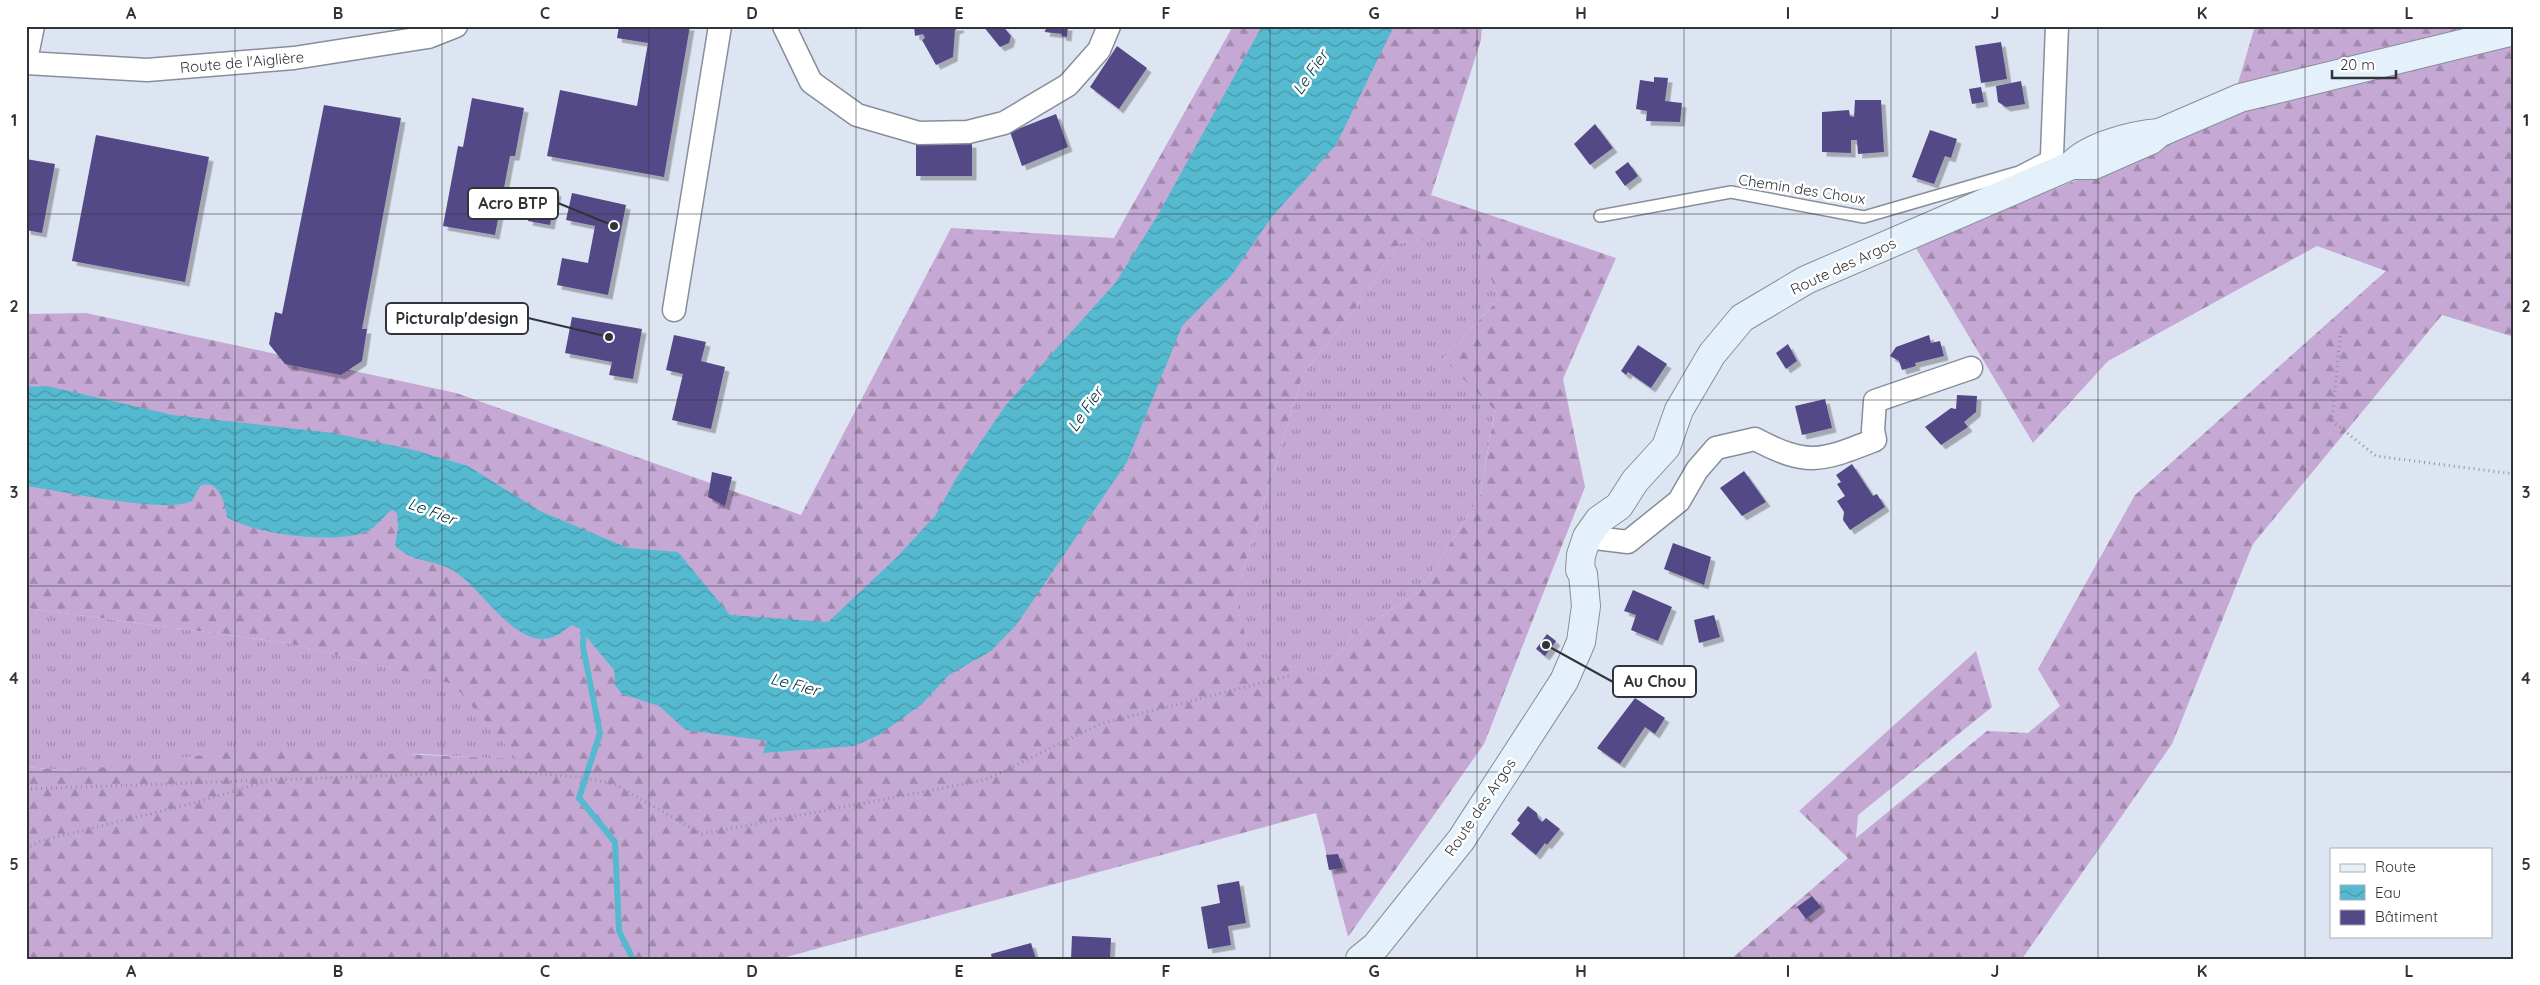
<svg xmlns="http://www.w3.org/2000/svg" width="2540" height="985" font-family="Quicksand,sans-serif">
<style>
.grass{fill:url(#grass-tufts)}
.forest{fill:url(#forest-firs);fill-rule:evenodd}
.water{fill:url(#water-waves)}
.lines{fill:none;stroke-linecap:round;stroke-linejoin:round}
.stream{stroke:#55bad0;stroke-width:6}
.building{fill:#534986;filter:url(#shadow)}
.lane-casing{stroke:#878e9a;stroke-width:14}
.street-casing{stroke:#878e9a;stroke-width:25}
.secondary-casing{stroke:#878e9a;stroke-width:30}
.path{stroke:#8f959e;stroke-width:3;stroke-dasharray:1 4;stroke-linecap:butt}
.lane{stroke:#fff;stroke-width:11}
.street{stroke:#fff;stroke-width:22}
.secondary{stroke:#e4f1fb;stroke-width:28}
.grid{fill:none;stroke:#303338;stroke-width:1;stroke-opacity:0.55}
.labels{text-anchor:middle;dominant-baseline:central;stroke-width:5;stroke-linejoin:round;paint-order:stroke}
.street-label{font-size:15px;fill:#303338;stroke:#fff}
.water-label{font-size:16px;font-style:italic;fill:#00323c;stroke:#fff}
.leader{fill:none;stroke:#303338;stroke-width:2}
.callout-dot{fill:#303338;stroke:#fff;stroke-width:2}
.callout{fill:#fff;stroke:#303338;stroke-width:2}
.callout-label{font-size:16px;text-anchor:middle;font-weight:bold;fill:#303338}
.neatline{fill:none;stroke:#303338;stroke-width:2}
.grid-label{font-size:16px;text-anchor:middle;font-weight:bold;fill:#303338}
</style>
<defs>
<pattern id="grass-tufts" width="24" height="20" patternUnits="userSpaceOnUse" patternTransform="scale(1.25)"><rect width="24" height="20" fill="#c5a8d4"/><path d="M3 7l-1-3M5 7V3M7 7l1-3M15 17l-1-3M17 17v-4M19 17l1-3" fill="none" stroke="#a089ad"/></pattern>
<pattern id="forest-firs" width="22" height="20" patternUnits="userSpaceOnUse" patternTransform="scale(1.25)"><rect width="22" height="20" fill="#c5a8d4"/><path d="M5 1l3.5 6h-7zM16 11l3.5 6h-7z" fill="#a089ad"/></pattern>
<pattern id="water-waves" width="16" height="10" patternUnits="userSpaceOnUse" patternTransform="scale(1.25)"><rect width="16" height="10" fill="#55bad0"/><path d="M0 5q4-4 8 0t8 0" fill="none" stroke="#4798aa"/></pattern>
<filter id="shadow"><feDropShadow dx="4.5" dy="4.5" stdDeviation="0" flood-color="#0004"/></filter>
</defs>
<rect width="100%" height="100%" fill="#dee5f2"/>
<!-- grass -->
<path class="grass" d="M1474 233 1499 299 1443 359 1495 409 1480 496 1420 591 1355 633 1320 675 1249 654 1235 597 1303 374 1355 308 1399 243Z
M26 608 287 643 454 684 519 760 421 754 72 771 26 767Z"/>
<!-- forest -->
<path class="forest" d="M1233 26H1482L1481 40 1431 195 1616 258 1563 379 1585 487 1484 744 1348 937 1316 813 779 959H26V767L72 771 263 748 518 759 453 684 287 643 26 608V314L86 313 456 393 801 515 951 228 1114 238ZM1474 234 1499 299 1443 359 1495 410 1480 496 1420 591 1355 633 1320 675 1250 654 1235 597 1303 374 1355 308 1399 243Z
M2255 26H2514V337L2442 315 2253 544 2172 744 2022 959H1731L1848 858 1799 811 1976 651 1992 707 1858 815 1856 838 1987 731 2028 733 2060 706 2038 669 2135 495 2386 271 2317 246 2108 361 2033 443 1914 245 2227 120Z"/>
<!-- water -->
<path class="water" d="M1262 26H1394L1336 145 1271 218 1231 276 1182 326 1127 462 1017 624 991 651 949 675 922 704 879 735 854 746 763 753 767 741 686 730 659 706 622 694 615 685 614 670 580 629 572 625C566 629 559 635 553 637 517 651 480 586 454 571 435 559 410 563 395 545L398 528 397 513 392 510C383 516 376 528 366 532 334 544 255 535 227 517 225 503 219 478 200 486L192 501C165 514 61 491 26 486V387L47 386 173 415 333 433 414 450 468 466 540 511 628 548 678 552 730 615 828 622 895 559 935 516 957 477 1005 406 1116 282 1159 213Z"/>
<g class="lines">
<!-- stream -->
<path class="stream" d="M584 624 583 647 600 733 579 798 615 842 619 931 633 959"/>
</g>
<!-- building -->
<path class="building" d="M619 26H690L664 177 547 156 560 90 637 106 648 43 617 38Z
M914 26H959L960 28 955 30 953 57 936 65 922 40 925 38 923 34 915 36Z
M983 26H1003L1011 36 1009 43 1000 47Z
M1037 26H1068L1067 37 1061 36 1062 34 1045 32 1046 28Z
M2001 42 2007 79 1981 83 1975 46Z
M1117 46 1147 68 1119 109 1090 87Z
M1654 77 1668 78 1665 101 1682 103 1680 122 1646 121 1647 111 1636 109 1640 80 1654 82Z
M2021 81 2025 104 2006 107 1998 102 1996 86Z
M1981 87 1984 102 1972 104 1969 89Z
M472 98 524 108 515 156H510L495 235 443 226 458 146 463 147Z
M1855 100H1881L1884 152 1858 154 1857 140H1851V153L1822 152V112L1849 110 1850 116 1854 117Z
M324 105 401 118 362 329H367L362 361 341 375 285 364 269 344 275 312 282 314Z
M1056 114 1068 147 1022 166 1010 132Z
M1595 124 1613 148 1590 165 1574 144Z
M1930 130 1957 139 1951 158 1945 156 1934 184 1912 177Z
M96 135 209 157 185 282 72 261Z
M972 143V176H916V144Z
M26 159 55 164 42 233 26 230Z
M1628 162 1638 176 1625 186 1615 172Z
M535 187 557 192 550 225 528 221Z
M572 193 626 205 608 295 557 285 562 258 588 263 595 226 566 220Z
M572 317 642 329 633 379 609 375 612 362 565 353Z
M674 335 706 342 701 361 725 367 711 429 672 420 683 374 666 370Z
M1929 335 1931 343 1940 341 1944 356 1915 363 1916 366 1902 370 1899 361 1890 356 1896 347Z
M1788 344 1797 361 1786 369 1776 353Z
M1638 345 1667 364 1651 388 1628 372 1626 375 1621 371Z
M1957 395 1977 396 1976 412 1964 422 1968 427 1941 445 1925 427 1951 408 1956 409Z
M1825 399 1832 428 1802 435 1795 406Z
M1852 464 1873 496 1877 494 1885 507 1850 530 1843 520 1844 512 1837 501 1845 496 1837 484 1841 482 1836 475Z
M1744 471 1766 502 1742 516 1720 488Z
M712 472 732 477 725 506 708 497Z
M1673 543 1711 557 1704 585 1664 569Z
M1633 590 1672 607 1658 641 1631 630 1636 615 1624 611Z
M1714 615 1720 637 1699 643 1694 620Z
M1547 634 1556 641 1545 656 1536 649Z
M1635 698 1665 718 1655 734 1645 727 1620 764 1597 748Z
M1528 806 1537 813 1538 818 1542 822 1546 818 1560 829 1547 845 1545 843 1536 855 1511 834 1520 823 1517 820Z
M1338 854 1343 868 1329 870 1326 855Z
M1239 881 1246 923 1228 926 1231 945 1208 949 1201 907 1220 903 1217 885Z
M1812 896 1821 907 1806 919 1797 907Z
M1072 936 1111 938 1110 959H1071Z
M1031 943 1036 959H992L991 954Z"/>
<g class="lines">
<!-- lane casing -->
<g class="lane-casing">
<path id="lane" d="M1600 216 1731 192 1864 217 2019 172 2052 155"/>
</g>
<!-- street casing -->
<g class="street-casing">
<path id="street" d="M784 26 811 82 857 115 919 133 968 132 1004 123 1068 85 1099 50 1109 26
M26 60 33 26
M26 63 147 70 294 58 428 37 456 26
M2052 155 2057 26
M674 310 720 26
M1587 537 1628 542 1679 501 1697 470 1716 448 1755 439C1808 467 1821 461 1875 440L1873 430 1875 401 1971 368"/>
</g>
<!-- secondary casing -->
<g class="secondary-casing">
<path id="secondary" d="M2159 133 2240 98 2514 31
M1360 959 1376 946 1461 840 1564 681 1581 642 1586 606 1583 574 1580 570 1581 555 1587 537 1599 520 1619 506 1635 481 1666 447 1679 410 1712 354 1742 318 1806 280 2072 165H2094L2151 140 2159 133C2134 135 2089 146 2072 165"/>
</g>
<!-- path -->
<path class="path" d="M2340 336 2332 421 2376 456 2514 474
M26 789 510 771 585 778 616 785 702 834 985 780 1100 724 1289 676
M26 849 40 841 194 803 271 780"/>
<!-- lane -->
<use href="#lane" class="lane"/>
<!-- street -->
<use href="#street" class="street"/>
<!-- secondary -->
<use href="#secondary" class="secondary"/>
</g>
<!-- grid -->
<path class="grid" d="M235 26V959M442 26V959M649 26V959M856 26V959M1063 26V959M1270 26V959M1477 26V959M1684 26V959M1891 26V959M2098 26V959M2305 26V959M26 214H2514M26 400H2514M26 586H2514M26 772H2514"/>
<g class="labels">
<!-- street labels -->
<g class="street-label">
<text transform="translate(242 62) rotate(-5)">Route de l'Aiglière</text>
<text transform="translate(1802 189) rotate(9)">Chemin des Choux</text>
<text transform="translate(1843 266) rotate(-25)">Route des Argos</text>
<text transform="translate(1480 807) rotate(-56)">Route des Argos</text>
</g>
<!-- water labels -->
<g class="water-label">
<text transform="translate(1310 72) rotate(-56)">Le Fier</text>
<text transform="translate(1085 409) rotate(-56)">Le Fier</text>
<text transform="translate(432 511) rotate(21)">Le Fier</text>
<text transform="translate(795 684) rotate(15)">Le Fier</text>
</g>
</g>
<!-- callouts -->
<path class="leader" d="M614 226L558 203M609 337L528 318M1546 645L1613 682"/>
<g class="callout-dot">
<circle cx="614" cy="226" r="5"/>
<circle cx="609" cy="337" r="5"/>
<circle cx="1546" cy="645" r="5"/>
</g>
<g class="callout">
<rect x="468" y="188" width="90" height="31" rx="5"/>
<rect x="386" y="303" width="142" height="31" rx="5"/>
<rect x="1613" y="666" width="83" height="31" rx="5"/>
</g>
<g class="callout-label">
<text x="513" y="209">Acro BTP</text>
<text x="457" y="324">Picturalp'design</text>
<text x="1655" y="687">Au Chou</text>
</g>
<!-- border -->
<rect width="2540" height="985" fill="none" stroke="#ffffff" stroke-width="55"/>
<!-- legend -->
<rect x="2330" y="848" width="162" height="90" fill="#ffffff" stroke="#acadaf"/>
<rect x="2340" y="864" width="25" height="8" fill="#e4f1fb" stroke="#acadaf"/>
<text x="2375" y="872" font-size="15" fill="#303338">Route</text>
<rect x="2340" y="885" width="25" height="15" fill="url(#water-waves)" stroke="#acadaf"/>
<text x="2375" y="898" font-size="15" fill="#303338">Eau</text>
<rect x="2340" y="910" width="25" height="15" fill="#534986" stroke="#acadaf"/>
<text x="2375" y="922" font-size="15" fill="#303338">Bâtiment</text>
<!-- scale -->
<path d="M2332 70v8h64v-8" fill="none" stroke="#303338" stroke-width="2.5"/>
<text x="2340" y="70" font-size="15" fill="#303338" stroke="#ffffff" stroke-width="4" paint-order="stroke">20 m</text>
<rect x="28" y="28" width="2484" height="930" class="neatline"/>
<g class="grid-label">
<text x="131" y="19">A</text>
<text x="338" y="19">B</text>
<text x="545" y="19">C</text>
<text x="752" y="19">D</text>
<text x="959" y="19">E</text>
<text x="1166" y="19">F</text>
<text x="1374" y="19">G</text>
<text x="1581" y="19">H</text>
<text x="1788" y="19">I</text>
<text x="1995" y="19">J</text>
<text x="2202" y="19">K</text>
<text x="2409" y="19">L</text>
<text x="14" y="126">1</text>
<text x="2526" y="126">1</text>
<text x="14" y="312">2</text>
<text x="2526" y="312">2</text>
<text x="14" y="498">3</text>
<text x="2526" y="498">3</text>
<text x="14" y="684">4</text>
<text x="2526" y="684">4</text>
<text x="14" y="870">5</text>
<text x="2526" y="870">5</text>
<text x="131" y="977">A</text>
<text x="338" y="977">B</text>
<text x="545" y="977">C</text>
<text x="752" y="977">D</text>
<text x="959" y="977">E</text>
<text x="1166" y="977">F</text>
<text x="1374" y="977">G</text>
<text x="1581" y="977">H</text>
<text x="1788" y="977">I</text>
<text x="1995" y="977">J</text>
<text x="2202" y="977">K</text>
<text x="2409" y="977">L</text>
</g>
</svg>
